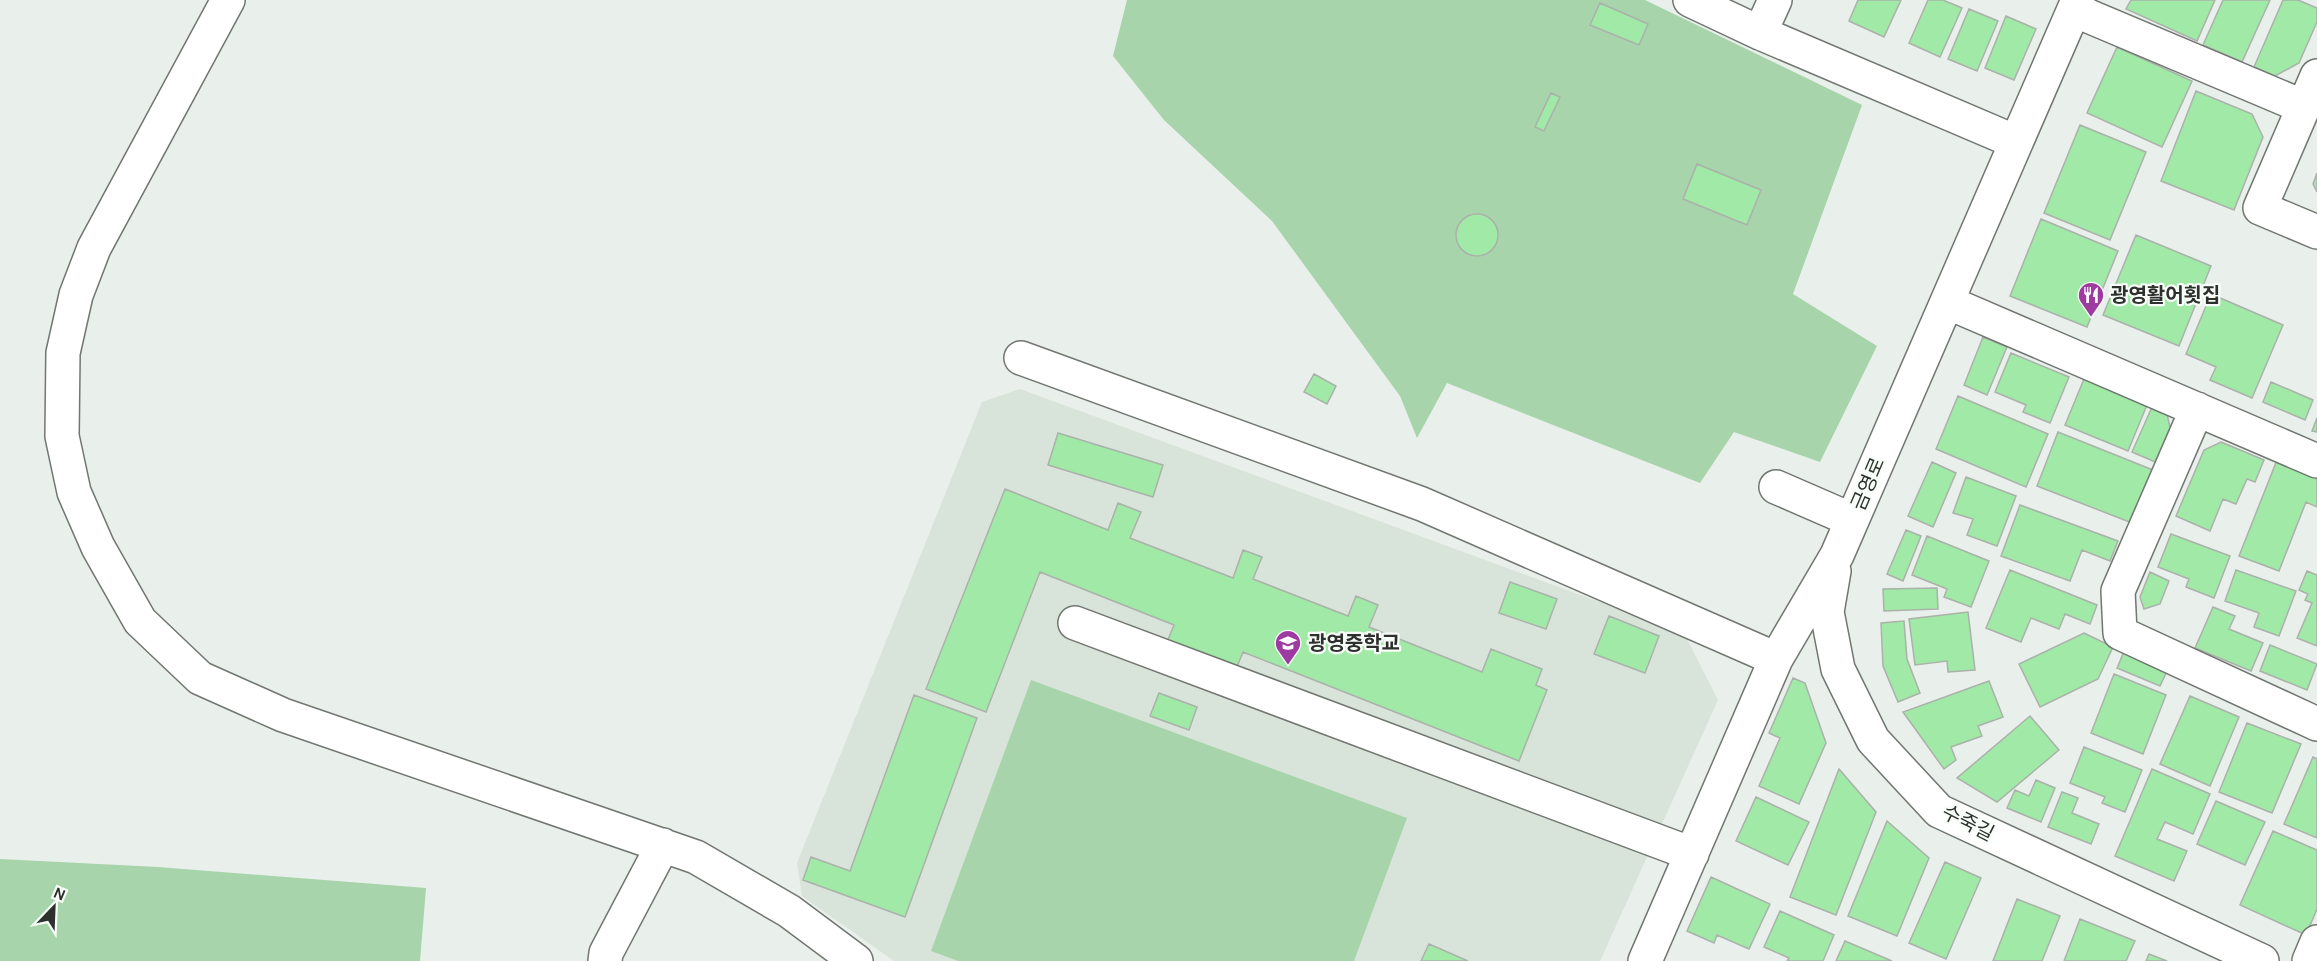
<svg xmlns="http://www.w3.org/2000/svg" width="2317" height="961" font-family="Karla,'Noto Sans KR',sans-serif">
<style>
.built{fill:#d8e4d9}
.green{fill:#a7d4aa}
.building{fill:#a0e9a6;stroke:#abb1ab;stroke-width:1.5}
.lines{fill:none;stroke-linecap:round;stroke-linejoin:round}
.minor-casing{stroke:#717671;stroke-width:36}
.minor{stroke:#fff;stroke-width:33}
.labels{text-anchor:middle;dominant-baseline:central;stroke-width:4.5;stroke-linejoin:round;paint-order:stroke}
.poi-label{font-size:20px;font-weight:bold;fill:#2e302e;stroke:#f7fdf7;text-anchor:start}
.street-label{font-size:20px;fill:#2e302e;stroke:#f7fdf7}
</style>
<rect width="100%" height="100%" fill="#e9efea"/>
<!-- built -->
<path class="built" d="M1020 389 1684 633 1718 700 1600 961H894L802 896 797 863 982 402Z"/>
<!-- green -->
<path class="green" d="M1127 0H1645L1862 105 1793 294 1877 346 1820 462 1734 432 1700 483 1447 383 1417 438 1400 396 1272 221 1164 120 1113 56Z
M1031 680 1407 818 1354 961H958L931 951Z
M0 859 158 867 426 888 420 961H0Z"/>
<!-- building -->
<path class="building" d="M1858 0H1901L1884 37 1849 21Z
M1928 0H1943L1962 8 1940 57 1909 43Z
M2131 0H2215L2197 41 2126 9Z
M2223 0H2270L2242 62 2203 45Z
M2283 0H2298L2317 8V22L2299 63 2275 76 2254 67Z
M1600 3 1648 24 1639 45 1590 25Z
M1969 9 1998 21 1977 71 1948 59Z
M2006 16 2036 29 2014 80 1985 68Z
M2117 47 2192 81 2162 147 2087 113Z
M2196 91 2252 114 2263 137 2234 210 2161 181Z
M1551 93 1560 97 1544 131 1535 127Z
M2080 125 2146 152 2110 240 2044 213Z
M1697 164 1761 190 1747 225 1683 199Z
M2317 173V192L2313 184Z
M1456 235a21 21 0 1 1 42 0a21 21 0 1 1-42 0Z
M2041 219 2118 251 2087 327 2010 296Z
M2136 235 2211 266 2179 346 2103 315Z
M2211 294 2283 325 2252 398 2210 380 2216 367 2186 354Z
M1983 337 2007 347 1987 395 1964 385Z
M2011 353 2069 377 2050 423 2023 412 2026 405 1995 392Z
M1314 374 1336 386 1327 404 1304 392Z
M2084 379 2147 405 2128 451 2065 425Z
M2271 382 2313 400 2305 420 2263 402Z
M1958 396 2048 434 2026 487 1936 449Z
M2152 407 2167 414 2172 436 2160 464 2132 452Z
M2317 418V432L2312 431Z
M2058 432 2153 470 2132 523 2037 486Z
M1058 433 1163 465 1153 497 1048 465Z
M2221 442 2264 460 2255 482 2247 479 2236 504 2223 499 2210 531 2176 516 2204 450Z
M2277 460 2317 476V507L2306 502 2279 571 2239 556Z
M1932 462 1956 473 1933 527 1908 516Z
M1966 477 2016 496 1997 546 1967 535 1973 519 1953 513Z
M1005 489 1108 530 1118 503 1141 512 1130 538 1233 578 1243 550 1262 557 1253 579 1348 616 1356 596 1378 605 1369 627 1482 672 1491 649 1542 669 1536 685 1547 690 1519 761 1243 652 1236 669 1167 642 1174 625 1040 572 986 712 926 689Z
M2020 505 2118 541 2110 561 2082 550 2070 581 2001 556Z
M1906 530 1921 536 1903 581 1887 574Z
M2171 534 2230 556 2214 598 2186 587 2189 579 2158 567Z
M1927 536 1989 561 1971 607 1944 597 1947 589 1912 575Z
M2010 570 2097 605 2090 624 2065 614 2059 629 2031 618 2021 642 1986 628Z
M2236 570 2296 591 2279 636 2254 627 2259 613 2225 601Z
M2307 571 2317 575V646L2297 638 2312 603 2305 600 2308 594 2299 590Z
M2150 572 2169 581 2160 604 2144 609 2140 597Z
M1510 582 1557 599 1546 629 1499 613Z
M1937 588 1938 609 1884 611 1883 589Z
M2213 607 2235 616 2229 629 2263 643 2251 671 2195 648Z
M1968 612 1975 670 1948 672 1947 661 1915 665 1909 619Z
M1609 616 1659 636 1645 673 1594 654Z
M1904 621 1907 659 1920 693 1898 702 1883 666 1881 623Z
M2084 633 2113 647 2098 679 2040 707 2019 664Z
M2270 645 2317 664 2307 690 2260 671Z
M2125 649 2169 667 2160 686 2117 668Z
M2114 674 2166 695 2143 754 2091 733Z
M1793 678 1805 683 1826 743 1799 804 1759 786 1780 738 1769 733Z
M1989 681 2003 717 1978 726 1982 736 1951 747 1956 760 1944 769 1903 712Z
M1159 693 1197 707 1189 730 1150 716Z
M914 695 977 718 905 917 803 880 811 857 850 871Z
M2190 696 2239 717 2210 786 2160 764Z
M2030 716 2059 750 1997 802 1957 778Z
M2247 723 2301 744 2272 813 2219 792Z
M2084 747 2142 770 2125 812 2102 803 2105 797 2070 783Z
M2313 757 2317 759V838L2284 824Z
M1839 769 1876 812 1836 915 1790 897Z
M2152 769 2210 794 2193 834 2165 822 2157 839 2187 851 2174 881 2115 856Z
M2036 780 2055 788 2041 822 2007 808 2015 790 2029 796Z
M2062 792 2078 798 2072 813 2099 824 2091 844 2048 827Z
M1756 797 1809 822 1788 865 1736 841Z
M2216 801 2265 822 2245 865 2197 844Z
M1887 821 1929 858 1897 936 1848 916Z
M2273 831 2317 850V909L2306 935 2240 905Z
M1945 862 1981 878 1946 959 1909 943Z
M1711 877 1770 904 1749 949 1717 935 1714 943 1687 931Z
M2017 899 2060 916 2042 961H1993Z
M1780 911 1834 935 1823 961H1787L1789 958 1764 947Z
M2080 919 2135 941 2126 961H2064Z
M1845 941 1892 961H1836Z
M1429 944 1468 961H1421Z
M2149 954 2167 961H2146Z"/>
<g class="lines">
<!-- minor casing -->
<g class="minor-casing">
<path id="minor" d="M228 0 94 248 76 295 63 353 62 436 74 492 98 547 140 621 200 678 283 715 696 857 789 911 856 961
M1690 0 1760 33 2016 142
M2074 10 2304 107
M1760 33 1775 0
M2317 76 2260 208 2317 232
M1947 302 2317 461
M1021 358 1422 504 1776 659
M2197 409 2118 591 2120 633 2317 724
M1776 487 1852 520
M1834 571 1827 612 1838 669 1873 740 1939 811 2262 961
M1075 623 1692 854
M605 961 606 953 663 845
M1645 961 1776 659 1837 555 2078 0
M2309 961 2317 942"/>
</g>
<!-- minor -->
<use href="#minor" class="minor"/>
</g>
<!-- icons -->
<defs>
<g id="restaurant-pin" transform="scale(1.35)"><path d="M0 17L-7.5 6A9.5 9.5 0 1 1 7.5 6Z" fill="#9e3ba1" stroke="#f7fdf7"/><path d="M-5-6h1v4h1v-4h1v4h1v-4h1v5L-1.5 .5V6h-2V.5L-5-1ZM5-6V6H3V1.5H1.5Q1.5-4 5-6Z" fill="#fff"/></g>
<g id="school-pin" transform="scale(1.35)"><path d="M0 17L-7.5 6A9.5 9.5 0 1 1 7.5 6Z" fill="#9e3ba1" stroke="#f7fdf7"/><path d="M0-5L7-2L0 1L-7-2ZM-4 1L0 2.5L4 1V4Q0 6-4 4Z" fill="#fff"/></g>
</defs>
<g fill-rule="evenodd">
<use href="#restaurant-pin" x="2091" y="295"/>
<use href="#school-pin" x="1288" y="643"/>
</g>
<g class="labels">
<!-- poi labels -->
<g class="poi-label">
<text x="2110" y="295">광영활어횟집</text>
<text x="1308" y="643">광영중학교</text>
</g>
<!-- street labels -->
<g class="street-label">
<text transform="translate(1868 484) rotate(-67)">금영로</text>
<text transform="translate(1968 823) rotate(27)">수죽길</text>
</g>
</g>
<!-- north arrow -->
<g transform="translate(54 907) rotate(23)" stroke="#f7fdf7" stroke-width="4.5" paint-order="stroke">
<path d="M0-4.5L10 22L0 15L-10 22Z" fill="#2e302e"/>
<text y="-9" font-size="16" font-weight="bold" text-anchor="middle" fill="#2e302e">N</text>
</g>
</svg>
